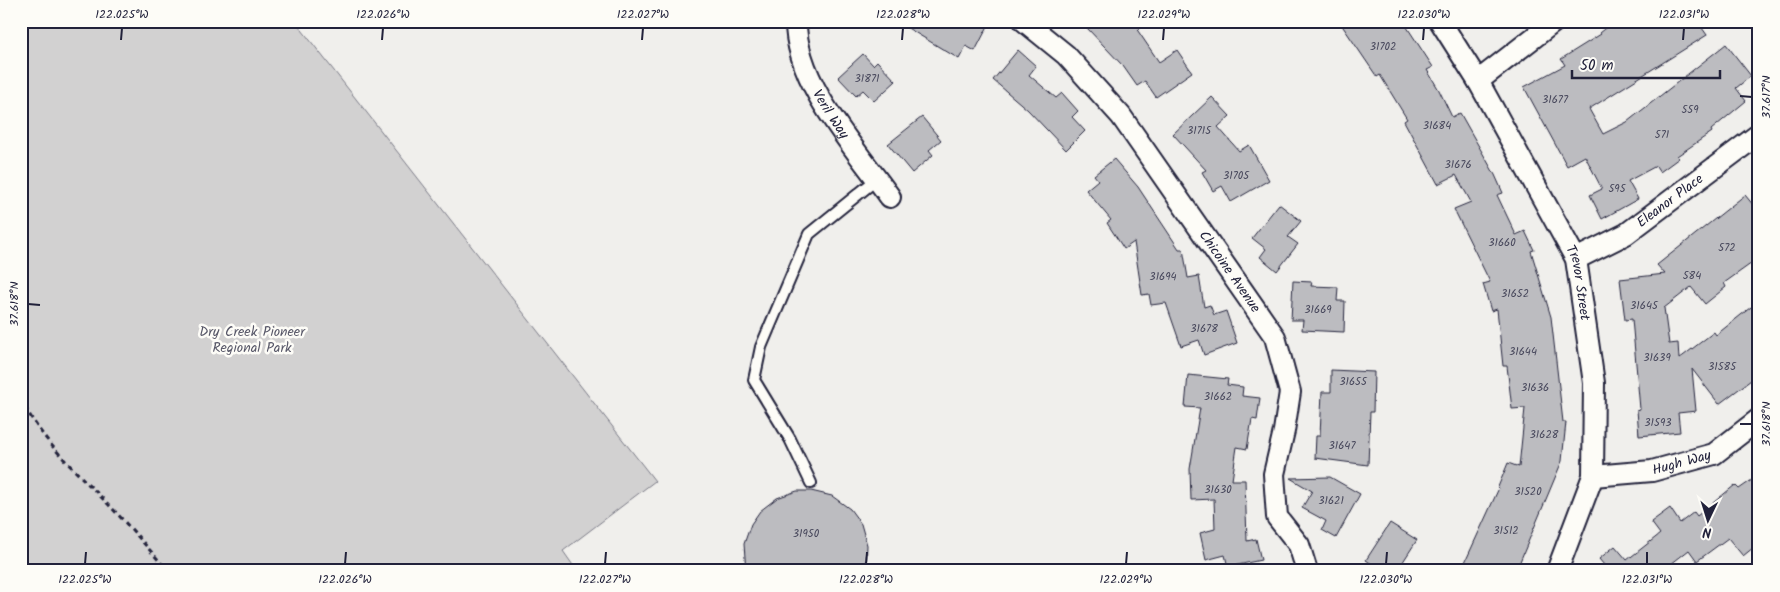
<svg xmlns="http://www.w3.org/2000/svg" width="1780" height="592" font-family="Kalam,sans-serif">
<style>
.green{fill:#d2d1d1;stroke:#7a7a86}
.building{fill:#bcbcc0;stroke:#22223b}
.lines{fill:none;stroke-linecap:round;stroke-linejoin:round}
.lane-casing{stroke:#22223b;stroke-width:14}
.street-casing{stroke:#22223b;stroke-width:24}
.path{stroke:#22223b;stroke-width:3;stroke-dasharray:5 4;stroke-linecap:butt}
.lane{stroke:#fdfcf7;stroke-width:10}
.street{stroke:#fdfcf7;stroke-width:20}
.ticks{fill:none;stroke:#22223b;stroke-width:2}
.labels{text-anchor:middle;dominant-baseline:central;stroke-width:5;stroke-linejoin:round;paint-order:stroke}
.number-label{font-size:11px;fill:#48485c}
.street-label{font-size:14px;fill:#22223b;stroke:#fdfcf7}
.park-label{font-size:14px;fill:#575768;stroke:#fdfcf7}
.neatline{fill:none;stroke:#22223b;stroke-width:2}
.ticks-label{font-size:12px;text-anchor:middle;fill:#22223b}
</style>
<rect width="100%" height="100%" fill="#f0efec"/>
<filter id="ink" filterUnits="userSpaceOnUse"><feTurbulence type="fractalNoise" baseFrequency=".02" numOctaves="2"/><feDisplacementMap in="SourceGraphic" scale="10" xChannelSelector="R" yChannelSelector="G"/><feConvolveMatrix kernelMatrix="1 2 1 2 8 2 1 2 1" color-interpolation-filters="sRGB"/></filter>
<g filter="url(#ink)">
<!-- green -->
<path class="green" d="M21 21H295L655 481 563 551 577 571H21Z"/>
<!-- building -->
<path class="building" d="M896 21H979L988 26 975 51 966 46 959 59Z
M1095 21H1148L1138 31 1159 62 1177 50 1192 72 1156 97 1145 81 1137 86 1123 66 1087 28Z
M1339 21H1403L1433 67 1427 70 1439 90 1452 117 1460 113 1495 175 1503 193 1497 195 1516 235 1525 231 1534 250 1531 251 1551 317 1563 422H1566L1562 461 1516 571H1461L1499 488 1498 487 1508 463 1519 467 1525 408 1512 409 1507 366H1503L1497 309 1491 311 1483 284 1490 282 1454 209 1471 202 1456 175 1438 184 1404 121 1407 119 1380 75 1377 77Z
M1614 21H1697L1707 35 1589 109 1603 134 1627 122 1726 44 1751 76 1736 88 1746 101 1711 130 1712 132 1677 156 1679 158 1660 172 1656 166 1628 181 1638 199 1602 219 1590 195 1602 189 1585 156 1567 166 1524 87 1565 65 1561 59 1601 34 1599 33Z
M1018 50 1036 66 1029 75 1056 98 1062 93 1078 111 1072 117 1085 131 1066 150 1028 110 993 80Z
M863 54 873 65 877 61 896 81 874 101 863 90 856 96 838 77Z
M1212 97 1230 116 1218 127 1239 151 1249 145 1269 180 1231 202 1222 186 1213 191 1202 172 1206 170 1173 134Z
M922 117 941 140 929 150 933 155 912 173 888 144Z
M1114 159 1138 187 1179 249H1183L1188 278 1199 276 1204 307 1210 305 1214 315 1226 311 1237 343 1204 355 1199 340 1181 346 1166 303 1151 305 1149 294 1142 295 1134 242 1124 249 1107 223 1111 220 1086 190 1098 180 1094 175Z
M1745 195 1759 212V258L1724 283 1726 287 1705 304 1691 287 1664 308 1669 344 1678 343 1679 359 1714 332 1716 335 1751 307 1759 316V374L1719 404 1692 369 1696 411 1678 413 1680 432 1639 436 1637 410 1640 409 1632 319 1625 320 1620 279 1665 274 1657 265Z
M1279 204 1301 221 1288 237 1298 244 1277 271 1260 257 1266 249 1252 238Z
M1293 281 1312 282 1311 286 1338 287 1337 301H1345L1344 332 1302 330 1303 320H1291Z
M1331 370 1374 372 1373 412H1370L1368 465 1315 458 1316 436H1320L1322 392H1331Z
M1188 375 1228 379 1227 385 1243 387 1242 396 1260 398 1257 420 1252 419 1247 449 1237 447 1232 480H1245L1247 541 1256 539 1261 560 1228 567 1225 555 1206 560 1200 533 1215 529 1214 499 1191 500 1190 469 1200 408 1185 407Z
M1759 475V543L1743 556 1728 538 1697 561 1689 550 1662 571H1609L1599 559 1615 546 1627 560 1660 534 1651 522 1670 508 1680 523 1694 512 1697 516 1735 485 1739 489Z
M1330 477 1360 494 1336 538 1322 530 1326 521 1302 508 1312 491 1290 478Z
M797 491H811L832 496 850 509 861 524 867 545 866 571H746L744 544 751 524 760 511 777 498Z
M1390 523 1417 540 1397 571H1382L1366 560Z"/>
<g class="lines">
<!-- lane casing -->
<g class="lane-casing">
<path id="lane" d="M811 483 790 439 754 380 761 347 809 234 877 179"/>
</g>
<!-- street casing -->
<g class="street-casing">
<g id="street">
<path id="s1" d="M796 21C795 83 856 149 890 197"/>
<path id="s2" d="M1024 21 1066 55 1121 116 1275 337 1290 392 1284 431 1274 474 1277 517 1299 545 1307 571"/>
<path id="s3" d="M1440 21 1478 81 1576 259 1594 383 1593 476 1557 571"/>
<path d="M1478 81 1555 21"/>
<path id="s4" d="M1576 259 1626 234 1759 134"/>
<path id="s5" d="M1593 476 1652 471 1714 454 1759 419"/>
</g>
</g>
<!-- path -->
<path class="path" d="M21 399C41 441 77 472 109 505 129 526 148 548 168 571"/>
<!-- lane -->
<use href="#lane" class="lane"/>
<!-- street -->
<use href="#street" class="street"/>
</g>
</g>
<!-- ticks -->
<path class="ticks" d="M121 40 122 28M382 40 383 28M642 40 643 28M902 40 903 28M1163 40 1164 28M1423 40 1424 28M1683 40 1684 28M1740 96 1752 97M28 304 40 305M1740 424H1752M85 564 86 552M345 564 346 552M605 564 606 552M866 564 867 552M1126 564 1127 552M1386 564 1387 552M1647 564V552"/>
<g class="labels">
<!-- number labels -->
<g class="number-label">
<text x="1383" y="47">31702</text>
<text x="867" y="79">31871</text>
<text x="1555" y="100">31677</text>
<text x="1690" y="110">559</text>
<text x="1437" y="126">31684</text>
<text x="1199" y="131">31715</text>
<text x="1662" y="135">571</text>
<text x="1458" y="165">31676</text>
<text x="1236" y="176">31705</text>
<text x="1617" y="189">595</text>
<text x="1502" y="243">31660</text>
<text x="1727" y="248">572</text>
<text x="1692" y="276">584</text>
<text x="1163" y="277">31694</text>
<text x="1515" y="294">31652</text>
<text x="1644" y="306">31645</text>
<text x="1318" y="310">31669</text>
<text x="1204" y="329">31678</text>
<text x="1523" y="352">31644</text>
<text x="1657" y="358">31639</text>
<text x="1722" y="367">31585</text>
<text x="1353" y="382">31655</text>
<text x="1535" y="388">31636</text>
<text x="1218" y="397">31662</text>
<text x="1658" y="423">31593</text>
<text x="1544" y="435">31628</text>
<text x="1342" y="446">31647</text>
<text x="1218" y="490">31630</text>
<text x="1528" y="492">31520</text>
<text x="1331" y="501">31621</text>
<text x="1506" y="531">31512</text>
<text x="806" y="534">31950</text>
</g>
<!-- street labels -->
<g class="street-label">
<text stroke="none"><textPath href="#s1" startOffset="101">Veril Way</textPath></text>
<text stroke="none"><textPath href="#s4" startOffset="111">Eleanor Place</textPath></text>
<text stroke="none"><textPath href="#s2" startOffset="326">Chicoine Avenue</textPath></text>
<text stroke="none"><textPath href="#s3" startOffset="298">Trevor Street</textPath></text>
<text stroke="none"><textPath href="#s5" startOffset="90">Hugh Way</textPath></text>
</g>
<!-- park labels -->
<g class="park-label">
<text x="252" y="332">Dry Creek Pioneer<tspan x="252" dy="16">Regional Park</tspan></text>
</g>
</g>
<!-- margin -->
<rect width="1780" height="592" fill="none" stroke="#fdfcf7" stroke-width="55"/>
<!-- north arrow -->
<g transform="translate(1708 520) rotate(184)" stroke="#fdfcf7" stroke-width="4" paint-order="stroke">
<path d="M0-4L9 19L0 12L-9 19Z" fill="#22223b"/>
<text y="-8" font-size="14" font-weight="bold" text-anchor="middle" fill="#22223b">N</text>
</g>
<!-- scale -->
<path d="M1572 70v8h148v-8" fill="none" stroke="#22223b" stroke-width="2.5"/>
<text x="1580" y="70" font-size="15" fill="#22223b" stroke="#fdfcf7" stroke-width="4" paint-order="stroke">50 m</text>
<rect x="28" y="28" width="1724" height="536" class="neatline"/>
<g class="ticks-label">
<text x="122" y="18">122.025°W</text>
<text x="383" y="18">122.026°W</text>
<text x="643" y="18">122.027°W</text>
<text x="903" y="18">122.028°W</text>
<text x="1164" y="18">122.029°W</text>
<text x="1424" y="18">122.030°W</text>
<text x="1684" y="18">122.031°W</text>
<text transform="translate(1766 97) rotate(-90)" y="4">37.617°N</text>
<text transform="translate(14 304) rotate(-90)" y="4">37.618°N</text>
<text transform="translate(1766 424) rotate(-90)" y="4">37.618°N</text>
<text x="85" y="583">122.025°W</text>
<text x="345" y="583">122.026°W</text>
<text x="605" y="583">122.027°W</text>
<text x="866" y="583">122.028°W</text>
<text x="1126" y="583">122.029°W</text>
<text x="1386" y="583">122.030°W</text>
<text x="1647" y="583">122.031°W</text>
</g>
</svg>
